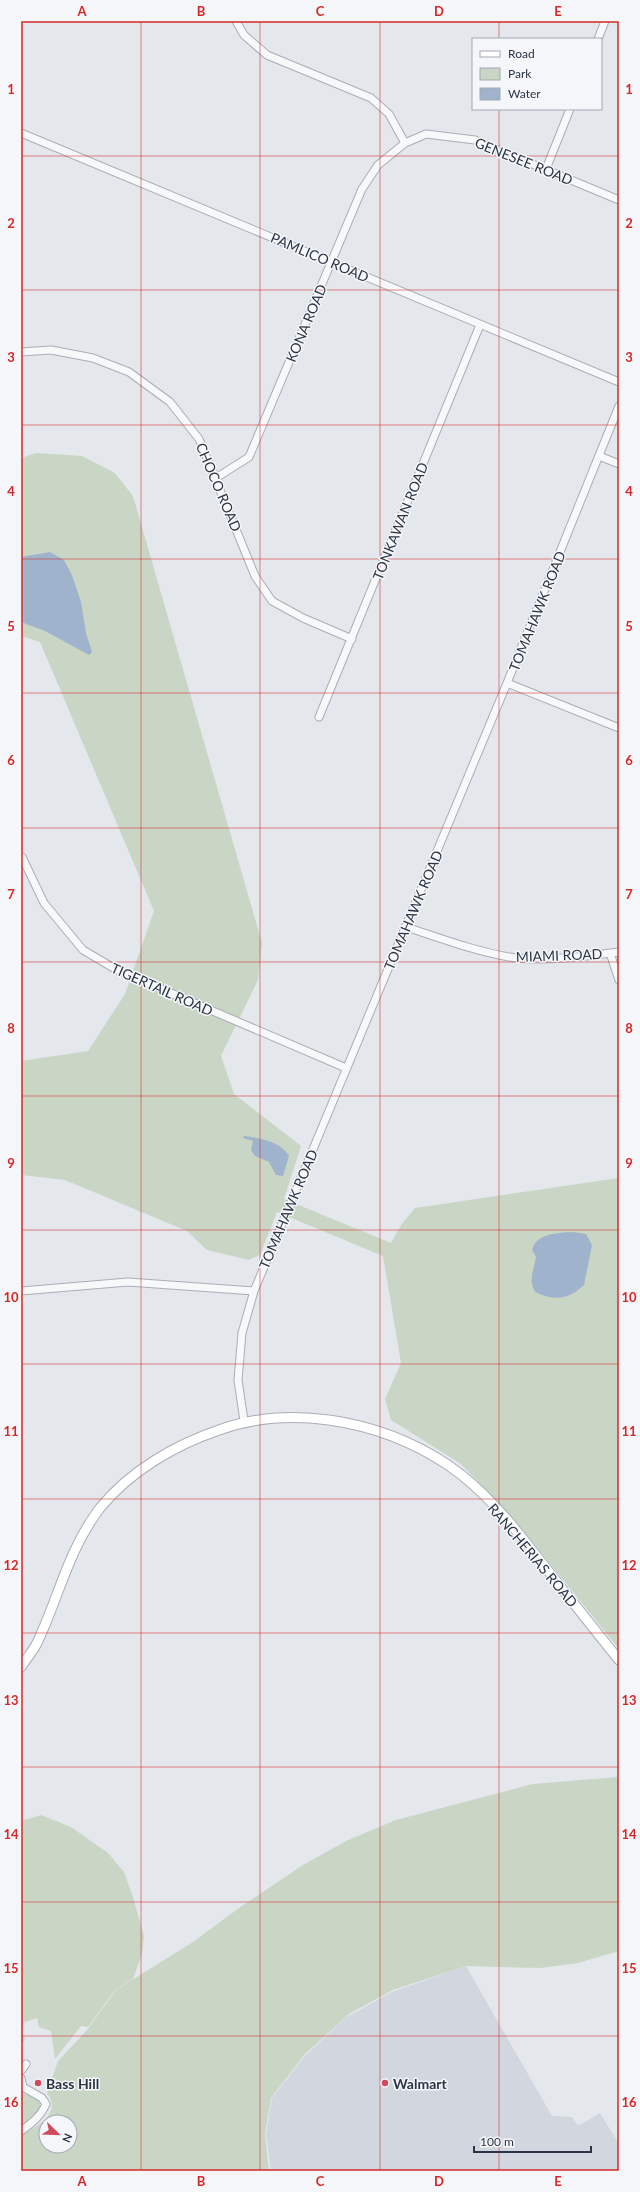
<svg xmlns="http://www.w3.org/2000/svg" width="640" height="2192" font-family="Lato,sans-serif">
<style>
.built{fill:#d2d6de}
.green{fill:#c9d6c5;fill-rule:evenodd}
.water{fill:#9fb4cc}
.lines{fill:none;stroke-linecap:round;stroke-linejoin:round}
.street-casing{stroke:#a9aeb7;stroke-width:9}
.secondary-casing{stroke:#a9aeb7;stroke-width:11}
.street{stroke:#f7f8fa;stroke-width:7}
.secondary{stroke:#fff;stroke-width:9}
.grid{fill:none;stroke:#d62828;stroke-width:1;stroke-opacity:0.55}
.poi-dot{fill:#d1495b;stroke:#f4f6f9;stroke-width:1.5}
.labels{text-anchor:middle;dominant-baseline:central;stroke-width:3;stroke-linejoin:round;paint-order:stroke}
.street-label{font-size:14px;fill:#2b3445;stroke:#f4f6f9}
.poi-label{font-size:14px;font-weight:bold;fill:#2b3445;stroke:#f4f6f9;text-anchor:start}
.neatline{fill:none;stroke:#d62828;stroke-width:1.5}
.grid-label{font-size:13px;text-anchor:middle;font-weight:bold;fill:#d62828}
</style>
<rect width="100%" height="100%" fill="#e4e7ec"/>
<!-- built -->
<path class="built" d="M466 1966 552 2116 572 2117 578 2126 600 2113 619 2144V2171H271L266 2134 272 2098 305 2056 345 2018 392 1992Z"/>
<!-- green -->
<path class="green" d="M36 453 82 456 115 473 133 496 262 943 258 980 221 1056 234 1094 301 1146 284 1199 391 1243 401 1225 415 1208 619 1178V1649L514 1519 461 1464 391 1420 385 1399 401 1363 383 1256 277 1212 260 1255 249 1260 207 1250 187 1231 65 1180 21 1175V1061L88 1051 125 994 154 911 40 642 21 636V458Z
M619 1777V1951L578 1963 540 1968 466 1966 393 1990 349 2014 305 2054 271 2098 265 2134 269 2171H21V2135C37 2126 62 2114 47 2093L58 2061 87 2030 116 1990 193 1942 239 1908 303 1865 348 1840 396 1820 533 1784ZM46 2122H70V2146H46Z
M41 1815 71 1827 108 1853 124 1872 133 1897 144 1936 142 1954 133 1979 115 1990 88 2027 81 2026 55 2059 51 2031 39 2027 37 2018 25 2022 21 2029 25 2040 21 2043V1821Z
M21 2092 39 2100 41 2104 36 2114 21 2126Z"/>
<!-- water -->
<path class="water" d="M50 552 64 560 72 575 81 602 86 633 92 652 89 655 45 631 21 622V557Z
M244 1136C259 1138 281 1141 289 1156L283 1176 276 1175 269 1162 255 1156 251 1150 253 1141 243 1138Z
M573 1232 586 1234 592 1245 584 1285C568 1300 554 1301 535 1292 528 1279 534 1270 536 1257L532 1250C536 1233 558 1233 573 1232Z"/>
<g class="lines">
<!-- street casing -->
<g class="street-casing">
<path id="street" d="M236 21 244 35 267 55 371 98 389 114 405 143
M598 39 605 21
M21 133 619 382
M546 169 570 109
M21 352 51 350 93 358 129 372 170 402 199 439 255 576 272 601 303 618 352 639
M599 456 619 464
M216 478 249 457 362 189 378 165 405 143 426 134 475 140 619 200
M507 683 619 728
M319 717 480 325
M22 857 44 903 83 950 117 970 346 1068
M406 927C440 938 474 951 509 957 540 962 587 956 619 952
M610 953 619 980
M21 1291 128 1282 254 1291
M244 1421 238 1380 242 1333 254 1291 507 683 619 406
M21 2071 26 2064
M21 2078 23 2087 42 2098 46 2104C41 2116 32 2123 21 2131"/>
</g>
<!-- secondary casing -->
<g class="secondary-casing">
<path id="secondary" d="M21 1667C26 1659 33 1651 37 1643 59 1597 68 1550 100 1508 130 1471 175 1445 219 1430 255 1417 292 1415 329 1420 372 1426 412 1441 448 1465 485 1490 515 1528 542 1563 568 1596 593 1628 619 1660"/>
</g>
<!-- street -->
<use href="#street" class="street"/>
<!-- secondary -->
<use href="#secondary" class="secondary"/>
</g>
<!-- grid -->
<path class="grid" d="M141 21V2171M260 21V2171M380 21V2171M499 21V39M499 109V2171M21 156H619M21 290H619M21 425H619M21 559H619M21 693H619M21 828H619M21 962H619M21 1096H619M21 1230H619M21 1364H619M21 1499H619M21 1633H619M21 1767H619M21 1902H619M21 2036H619"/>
<!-- markers -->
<g class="poi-dot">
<circle cx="38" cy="2083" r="4"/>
<circle cx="385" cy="2083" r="4"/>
</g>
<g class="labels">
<!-- street labels -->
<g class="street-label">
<text transform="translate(524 161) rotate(22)">GENESEE ROAD</text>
<text transform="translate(320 257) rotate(23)">PAMLICO ROAD</text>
<text transform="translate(306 323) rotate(-67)">KONA ROAD</text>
<text transform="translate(219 487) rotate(67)">CHOCO ROAD</text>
<text transform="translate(400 521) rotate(-68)">TONKAWAN ROAD</text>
<text transform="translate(537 611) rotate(-68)">TOMAHAWK ROAD</text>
<text transform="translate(413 910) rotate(-67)">TOMAHAWK ROAD</text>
<text transform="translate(559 955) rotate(-2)">MIAMI ROAD</text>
<text transform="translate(162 989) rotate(24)">TIGERTAIL ROAD</text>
<text transform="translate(288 1209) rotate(-67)">TOMAHAWK ROAD</text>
<text transform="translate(533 1555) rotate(50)">RANCHERIAS ROAD</text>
</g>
<!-- poi labels -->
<g class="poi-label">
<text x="46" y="2083">Bass Hill</text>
<text x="393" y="2083">Walmart</text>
</g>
</g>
<!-- border -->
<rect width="640" height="2192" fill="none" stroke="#f4f6f9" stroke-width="44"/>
<!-- legend -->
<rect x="472" y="38" width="130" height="72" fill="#f4f6f9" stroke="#a4a8b1"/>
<rect x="480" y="51" width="20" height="6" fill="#ffffff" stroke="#a4a8b1"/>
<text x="508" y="58" font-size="12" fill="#2b3445">Road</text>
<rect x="480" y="68" width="20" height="12" fill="#c9d6c5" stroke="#a4a8b1"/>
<text x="508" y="78" font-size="12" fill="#2b3445">Park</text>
<rect x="480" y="88" width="20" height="12" fill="#9fb4cc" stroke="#a4a8b1"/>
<text x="508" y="98" font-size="12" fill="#2b3445">Water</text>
<!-- north arrow -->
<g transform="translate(58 2134) rotate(113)"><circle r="19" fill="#f4f6f9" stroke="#a4a8b1"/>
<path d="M0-3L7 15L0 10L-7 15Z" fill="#d1495b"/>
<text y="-6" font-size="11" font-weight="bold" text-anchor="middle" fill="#2b3445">N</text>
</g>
<!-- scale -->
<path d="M474 2146v6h117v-6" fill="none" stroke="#2b3445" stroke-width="2"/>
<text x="480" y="2146" font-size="12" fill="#2b3445" stroke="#f4f6f9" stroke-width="3" paint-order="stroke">100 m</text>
<rect x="22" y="22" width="596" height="2148" class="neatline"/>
<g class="grid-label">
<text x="82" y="16">A</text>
<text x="201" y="16">B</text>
<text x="320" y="16">C</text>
<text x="439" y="16">D</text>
<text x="558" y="16">E</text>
<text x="11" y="94">1</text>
<text x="629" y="94">1</text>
<text x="11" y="228">2</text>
<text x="629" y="228">2</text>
<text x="11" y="362">3</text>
<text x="629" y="362">3</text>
<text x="11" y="496">4</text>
<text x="629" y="496">4</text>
<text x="11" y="631">5</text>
<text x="629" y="631">5</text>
<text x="11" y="765">6</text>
<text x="629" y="765">6</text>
<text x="11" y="899">7</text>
<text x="629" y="899">7</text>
<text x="11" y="1033">8</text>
<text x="629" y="1033">8</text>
<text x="11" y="1168">9</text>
<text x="629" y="1168">9</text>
<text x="11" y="1302">10</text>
<text x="629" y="1302">10</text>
<text x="11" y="1436">11</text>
<text x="629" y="1436">11</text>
<text x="11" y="1570">12</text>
<text x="629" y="1570">12</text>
<text x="11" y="1705">13</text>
<text x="629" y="1705">13</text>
<text x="11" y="1839">14</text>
<text x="629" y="1839">14</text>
<text x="11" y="1973">15</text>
<text x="629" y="1973">15</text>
<text x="11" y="2107">16</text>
<text x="629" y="2107">16</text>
<text x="82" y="2186">A</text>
<text x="201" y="2186">B</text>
<text x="320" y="2186">C</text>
<text x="439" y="2186">D</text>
<text x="558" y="2186">E</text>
</g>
</svg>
